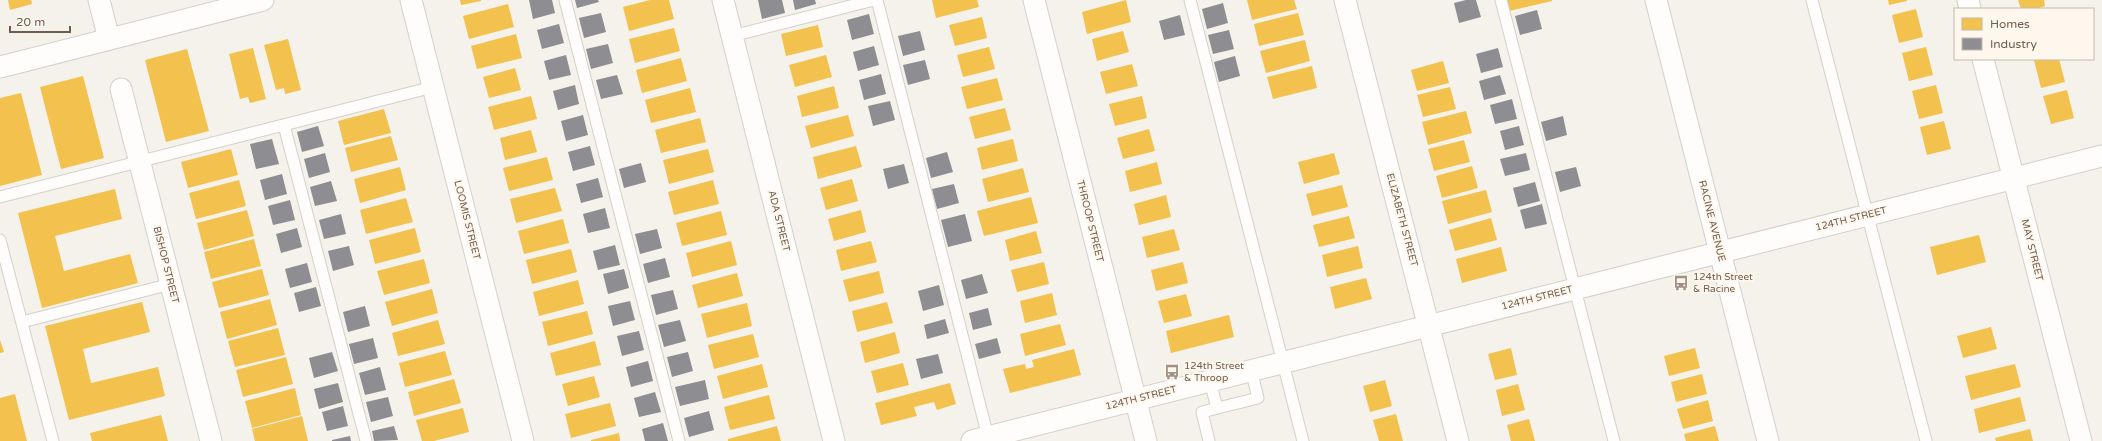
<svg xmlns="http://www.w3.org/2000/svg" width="2102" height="441" font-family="'Varela Round',sans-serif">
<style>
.homes{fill:#f2c14e}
.industry{fill:#8d8d92}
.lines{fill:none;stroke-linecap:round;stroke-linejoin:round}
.service-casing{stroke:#d4cfc9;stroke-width:13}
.minor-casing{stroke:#d4cfc9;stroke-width:23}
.service{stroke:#fefdfc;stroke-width:11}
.minor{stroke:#fefdfc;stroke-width:21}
.labels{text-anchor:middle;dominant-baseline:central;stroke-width:4;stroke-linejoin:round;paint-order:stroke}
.street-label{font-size:10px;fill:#705d4f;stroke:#fdf7ed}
.poi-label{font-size:10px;fill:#705d4f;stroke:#fdf7ed;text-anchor:start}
</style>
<rect width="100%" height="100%" fill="#f5f2eb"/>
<!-- homes -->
<path class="homes" d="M8 0H31L32 4 10 10Z
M460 0H481V1L461 5Z
M650 0H669L674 19 629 31 623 7Z
M932 0H977L979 7 936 18Z
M1126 0 1131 22 1087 34 1082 12Z
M1247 0H1294L1297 9 1252 20Z
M1507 0H1552V1L1509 11Z
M1888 0H1907V1L1889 5Z
M2018 0H2044L2045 6 2035 9H2021Z
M508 4 514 27 469 39 463 16Z
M1916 9 1923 37 1899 43 1892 15Z
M1298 13 1304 35 1259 46 1254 24Z
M982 17 987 38 955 46 949 25Z
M818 25 823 47 786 56 781 34Z
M674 28 680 51 635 63 629 39Z
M1123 31 1129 52 1097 61 1092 39Z
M516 34 522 58 477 69 471 46Z
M288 39 301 90 285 94 284 88 276 90 264 45Z
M1305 40 1310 61 1266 73 1260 51Z
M989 47 995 69 963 77 957 55Z
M1926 47 1933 75 1909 81 1902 53Z
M253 48 266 99 250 103 248 97 240 99 229 54Z
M187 49 209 131 166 142 145 60Z
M826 55 832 77 795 87 789 65Z
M681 58 687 81 642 93 636 70Z
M2038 59H2059L2065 82 2041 88 2034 60Z
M1443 61 1449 83 1417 91 1411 70Z
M1132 64 1138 86 1106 94 1100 72Z
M1312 66 1317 88 1273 99 1267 77Z
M515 68 521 90 489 98 483 77Z
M83 76 104 158 61 169 40 87Z
M997 78 1003 100 967 109 961 87Z
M1936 85 1943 113 1919 119 1912 91Z
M834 86 839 108 802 117 797 96Z
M1450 87 1456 109 1423 117 1417 95Z
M690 88 696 112 651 123 645 100Z
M2067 90 2074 118 2051 124 2043 96Z
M21 93 42 175 0 186V98Z
M531 96 537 119 494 130 488 107Z
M1142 96 1147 118 1115 126 1109 104Z
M1005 108 1011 130 975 139 969 117Z
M384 109 391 133 344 145 338 121Z
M1466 111 1472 133 1428 145 1422 122Z
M848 115 854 136 811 148 805 126Z
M700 118 706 142 661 153 655 130Z
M1944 121 1951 149 1927 155 1920 127Z
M1149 129 1155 151 1123 159 1117 138Z
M531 130 537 152 505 160 500 138Z
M391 136 398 160 351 172 345 148Z
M1013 139 1018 161 982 170 977 148Z
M1464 140 1470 162 1434 171 1428 149Z
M856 146 862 167 818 179 813 157Z
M231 149 238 175 188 188 181 162Z
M708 149 714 172 669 184 663 160Z
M1334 153 1340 174 1304 184 1298 162Z
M547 157 553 180 509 191 503 168Z
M1157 162 1162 184 1130 192 1125 171Z
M1472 166 1478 188 1442 198 1436 176Z
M400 167 406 190 360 203 354 179Z
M1023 168 1029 192 988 202 982 179Z
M852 179 858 201 826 210 820 188Z
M239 180 246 206 196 219 189 193Z
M713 180 719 204 674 215 668 192Z
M1342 185 1348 207 1312 216 1306 194Z
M555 188 562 211 516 223 510 199Z
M115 189 122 219 55 236 64 271 130 254 138 283 42 308 18 213Z
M1486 190 1492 212 1448 224 1442 201Z
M1166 195 1171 217 1139 225 1134 204Z
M1031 197 1038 223 984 236 977 211Z
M406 198 413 222 366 234 360 210Z
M247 210 254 236 204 250 197 223Z
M861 210 866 232 834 241 828 219Z
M721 211 727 235 682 246 676 223Z
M1349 216 1355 238 1319 247 1313 225Z
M1491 218 1497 240 1455 251 1449 230Z
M563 219 569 243 524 254 518 231Z
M415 228 421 252 375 264 369 240Z
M1174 229 1180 250 1147 258 1142 237Z
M1036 231 1042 253 1010 261 1005 240Z
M1979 235 1986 262 1937 275 1930 247Z
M254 239 261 266 211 279 204 252Z
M731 241 737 265 692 277 686 253Z
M871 241 877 262 841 271 836 250Z
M1358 246 1363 268 1327 277 1322 255Z
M1501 247 1507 271 1462 283 1456 259Z
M571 249 577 272 532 284 526 260Z
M424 259 430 283 384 295 377 271Z
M1044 262 1049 284 1017 292 1011 270Z
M1183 262 1188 283 1156 291 1151 270Z
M262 269 269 295 219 308 212 282Z
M879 271 884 293 849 302 843 280Z
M737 273 743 296 698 308 692 285Z
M1366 278 1372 299 1335 309 1330 287Z
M578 280 584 304 539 316 533 292Z
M432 289 438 313 392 326 385 302Z
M1052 293 1057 315 1025 323 1020 301Z
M1186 294 1192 316 1164 323 1158 301Z
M270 299 277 325 227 339 220 312Z
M142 302 150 332 83 349 91 383 158 367 165 396 69 420 45 326Z
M887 302 893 323 857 332 852 311Z
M747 303 752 326 707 338 701 314Z
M587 311 593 334 548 346 542 322Z
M1229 315 1234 337 1171 353 1166 331Z
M438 320 445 344 398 356 392 333Z
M1060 324 1066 345 1025 356 1020 334Z
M1991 327 1997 349 1963 358 1957 336Z
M278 328 285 355 235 367 228 341Z
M895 332 900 353 865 363 860 342Z
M753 334 759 357 714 369 708 345Z
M0 340 4 352 0 353Z
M595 341 601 365 556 376 550 353Z
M1511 348 1517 375 1495 380 1488 354Z
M1695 348 1700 368 1669 376 1664 356Z
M1074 349 1081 375 1010 393 1003 369 1025 364 1026 369 1034 367 1032 360Z
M445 351 452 375 405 387 399 363Z
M286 357 293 384 243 397 236 370Z
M903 363 909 385 877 393 871 371Z
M762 364 768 387 723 399 717 376Z
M2015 364 2021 387 1971 400 1965 376Z
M1702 374 1707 394 1676 402 1671 382Z
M594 376 600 397 568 406 562 384Z
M454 379 461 403 414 416 408 392Z
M1385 380 1392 406 1370 412 1363 386Z
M950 383 956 404 937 410 934 402 914 407 917 416 881 425 875 403Z
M1518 384 1525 410 1502 416 1496 390Z
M295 388 301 415 252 428 245 401Z
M15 394 27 441H0V398Z
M769 395 775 419 730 430 724 407Z
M2020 397 2026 421 1979 433 1974 409Z
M1708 400 1713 421 1683 429 1677 409Z
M610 403 616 426 571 438 565 414Z
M463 408 469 432 434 441H422L416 420Z
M1396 414 1403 441H1379L1373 420Z
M161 415 168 441H92L90 433Z
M302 416 308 441H255L252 429Z
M1529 419 1535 441H1511L1507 425Z
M777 426 781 441H728V439Z
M1715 426 1719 441H1686L1684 434Z
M2030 429 2033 441H1996L1995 438Z
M619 433 620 441H591V440Z"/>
<!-- industry -->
<path class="industry" d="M529 0H552L555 13 533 19Z
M575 0H598L599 2 577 8Z
M758 0H782L785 13 762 19Z
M793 0H815L816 4 795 10Z
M1466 0H1476L1481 17 1459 23 1454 3Z
M1223 3 1228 23 1207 29 1202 9Z
M1537 10 1542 29 1520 35 1515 16Z
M601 13 606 32 584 38 579 18Z
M869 14 874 34 852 40 847 20Z
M1180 15 1185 35 1164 40 1159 21Z
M559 24 564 43 542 49 537 30Z
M1229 30 1234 49 1213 54 1208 35Z
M920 31 925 50 903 56 898 36Z
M608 44 613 63 591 69 586 49Z
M874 46 879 65 858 71 853 52Z
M1498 48 1503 67 1481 73 1476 54Z
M566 55 571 75 549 80 544 61Z
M1235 56 1240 76 1219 82 1214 62Z
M925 60 930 79 908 85 903 65Z
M881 74 886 94 864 100 859 80Z
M617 75 623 94 601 99 596 80Z
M1500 75 1506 94 1484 100 1479 81Z
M575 85 579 104 558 110 553 91Z
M1512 99 1517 119 1495 124 1490 105Z
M890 101 895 120 873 126 868 106Z
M583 115 588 135 566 141 561 121Z
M1563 116 1567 135 1546 141 1541 122Z
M318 126 324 146 302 152 297 132Z
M1519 126 1524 145 1505 150 1500 131Z
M272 139 279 164 256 169 250 144Z
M590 146 595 165 573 171 568 152Z
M947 152 953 172 931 178 926 158Z
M325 153 330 172 309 178 304 159Z
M1526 153 1530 170 1505 176 1500 159Z
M641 163 646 182 624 188 619 169Z
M904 164 909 183 888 189 883 169Z
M1576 167 1581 186 1560 192 1555 172Z
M282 174 287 194 265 200 260 180Z
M598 178 603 197 581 203 576 184Z
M331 181 337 201 315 206 310 187Z
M1535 182 1540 201 1518 207 1513 188Z
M954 184 959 203 937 209 932 189Z
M290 200 295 220 273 225 268 206Z
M1542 204 1547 224 1525 229 1520 210Z
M605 208 610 228 588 233 583 214Z
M341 214 346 234 324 239 319 220Z
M965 214 972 241 948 247 941 220Z
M297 228 302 247 281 253 276 234Z
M657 229 662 248 640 254 635 234Z
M615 245 620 265 598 270 593 251Z
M349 246 354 265 333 271 328 251Z
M665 258 670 277 648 283 643 264Z
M307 263 312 282 290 288 285 269Z
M624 269 629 288 608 294 603 274Z
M982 274 988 293 966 299 961 280Z
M939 285 944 305 923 311 918 291Z
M316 287 321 306 299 312 294 293Z
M673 290 678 309 656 315 651 295Z
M630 301 635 320 613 326 608 306Z
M365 306 370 326 348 332 343 312Z
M988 308 992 325 973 330 969 313Z
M945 319 949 333 927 339 924 325Z
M680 320 686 341 664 347 658 325Z
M639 331 644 350 622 356 617 336Z
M373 338 378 358 354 364 349 344Z
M997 338 1001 353 979 359 975 344Z
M332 352 338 371 314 378 309 358Z
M688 352 693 371 672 377 667 357Z
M938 354 943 373 921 379 916 359Z
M648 361 653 381 631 387 626 367Z
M380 367 386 390 365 395 359 373Z
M705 380 709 399 680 406 675 387Z
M338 383 343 402 319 409 314 389Z
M655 392 661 412 639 417 634 398Z
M388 397 393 416 371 422 366 402Z
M343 406 348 426 327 431 322 412Z
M709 411 714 430 689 437 684 418Z
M663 423 668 441H645L642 429Z
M394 426 398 440 374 441 372 431Z
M350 436 351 441H332V440Z"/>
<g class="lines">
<!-- service casing -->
<g class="service-casing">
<path id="service" d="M565 0 679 441
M877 0 989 441
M1190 0 1303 441
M1501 0 1614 441
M1812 0 1926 441
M732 36 874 0
M284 125 366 441
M0 197 433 87
M0 240 53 441
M22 322 171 284
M1210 381 1217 408
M1209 441 1202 412 1258 398 1251 370"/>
</g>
<!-- minor casing -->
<g class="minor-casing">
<path id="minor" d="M99 0 109 39
M411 0 523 441
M723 0 834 441
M1034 0 1146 441
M1345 0 1458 441
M1656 0 1768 441
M1968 0 1970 9
M1983 59 2081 441
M0 67 263 0
M121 89 211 441
M972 441 2102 156"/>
</g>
<!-- service -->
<use href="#service" class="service"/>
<!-- minor -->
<use href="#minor" class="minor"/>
</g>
<!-- icons -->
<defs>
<g id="bus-bare" transform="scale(1.2)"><path d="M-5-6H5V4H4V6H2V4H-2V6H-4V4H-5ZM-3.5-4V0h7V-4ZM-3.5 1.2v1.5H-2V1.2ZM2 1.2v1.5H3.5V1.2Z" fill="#9f9186" stroke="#fdf7ed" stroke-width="2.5" paint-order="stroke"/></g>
</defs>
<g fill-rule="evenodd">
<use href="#bus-bare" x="1681" y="283"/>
<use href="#bus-bare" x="1172" y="372"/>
</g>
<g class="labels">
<!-- street labels -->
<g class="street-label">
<text transform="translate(1851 219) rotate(-14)">124TH STREET</text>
<text transform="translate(467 220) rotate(76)">LOOMIS STREET</text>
<text transform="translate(1402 220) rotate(75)">ELIZABETH STREET</text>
<text transform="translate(779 221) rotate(76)">ADA STREET</text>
<text transform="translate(1090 221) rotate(76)">THROOP STREET</text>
<text transform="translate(1712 221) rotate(76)">RACINE AVENUE</text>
<text transform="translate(2032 250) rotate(76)">MAY STREET</text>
<text transform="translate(166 265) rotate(76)">BISHOP STREET</text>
<text transform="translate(1537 298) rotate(-14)">124TH STREET</text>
<text transform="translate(1141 398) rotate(-14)">124TH STREET</text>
</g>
<!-- poi labels -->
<g class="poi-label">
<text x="1693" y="277">124th Street<tspan x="1693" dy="12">&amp; Racine</tspan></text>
<text x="1184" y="366">124th Street<tspan x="1184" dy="12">&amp; Throop</tspan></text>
</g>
</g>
<!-- legend -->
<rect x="1954" y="8" width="140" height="52" fill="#fdf7ed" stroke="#c5b9ae"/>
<rect x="1962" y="18" width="20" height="12" fill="#f2c14e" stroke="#c5b9ae"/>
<text x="1990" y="28" font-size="12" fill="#705d4f">Homes</text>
<rect x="1962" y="38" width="20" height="12" fill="#8d8d92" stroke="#c5b9ae"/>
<text x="1990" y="48" font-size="12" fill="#705d4f">Industry</text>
<!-- scale -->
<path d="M10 26v6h60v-6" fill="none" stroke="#705d4f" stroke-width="2"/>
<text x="16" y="26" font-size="12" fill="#705d4f" stroke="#fdf7ed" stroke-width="3" paint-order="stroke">20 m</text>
</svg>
